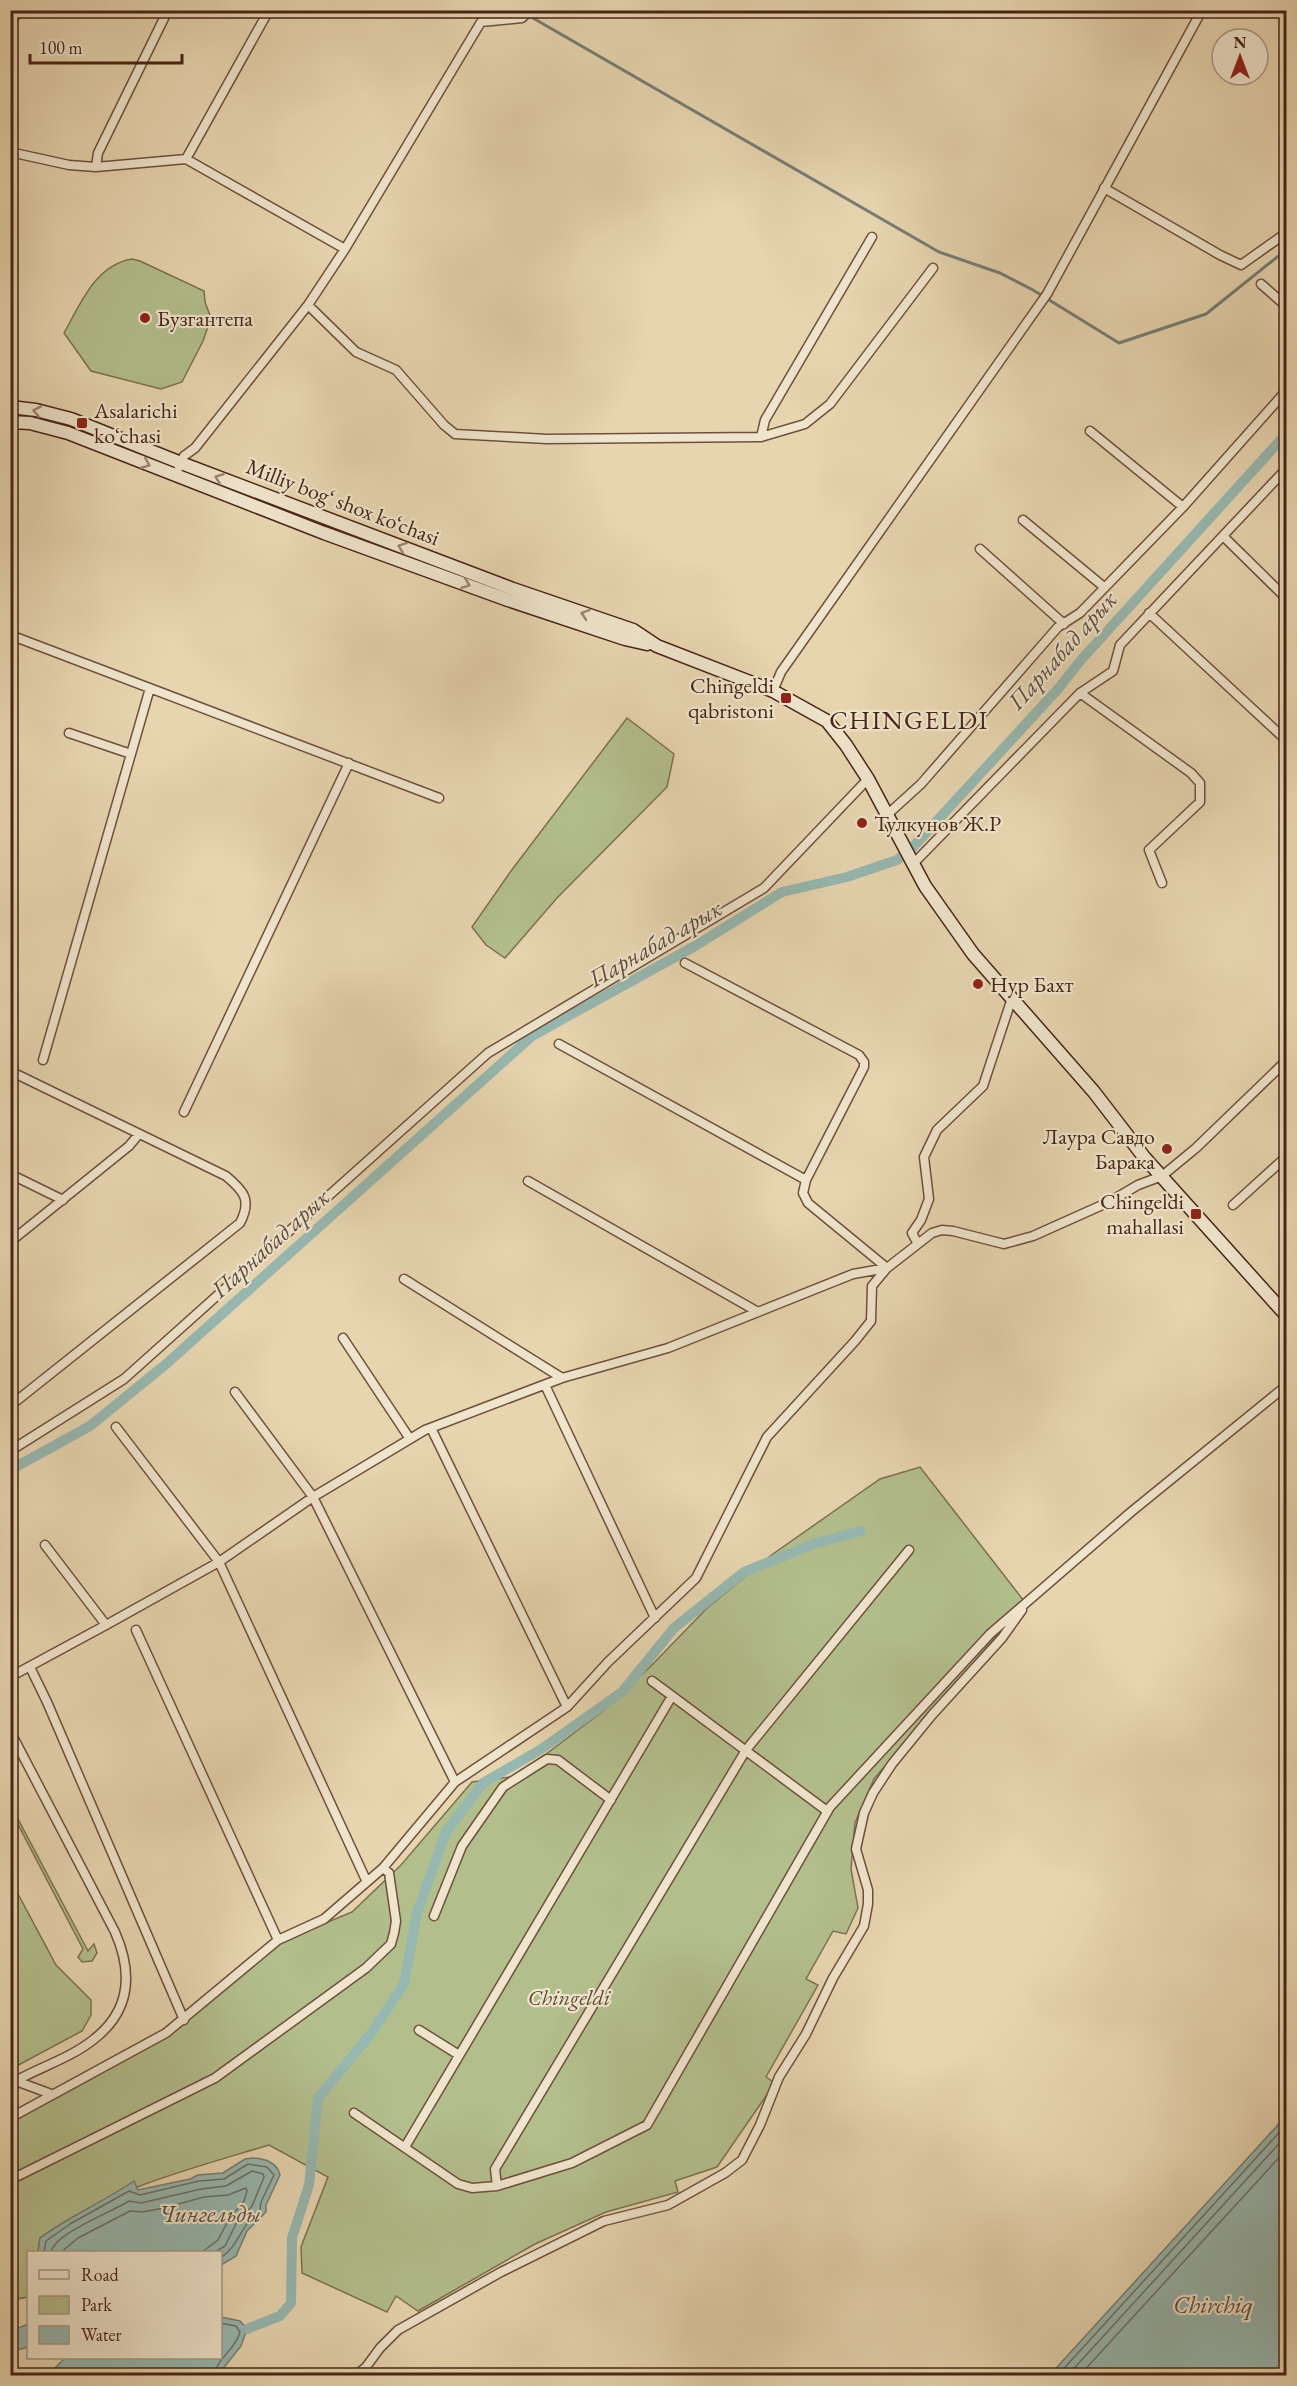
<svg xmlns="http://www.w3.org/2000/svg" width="1297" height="2386" font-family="'EB Garamond',serif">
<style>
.green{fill:#b3be8d;stroke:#7d7152;stroke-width:1.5}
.water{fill:#97b8b1;stroke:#777d73;stroke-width:1.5}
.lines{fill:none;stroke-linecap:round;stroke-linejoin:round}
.shore{stroke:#6f6e64;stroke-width:1.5}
.stream{stroke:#777d73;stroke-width:3}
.canal{stroke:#97b8b1;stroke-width:10}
.street-casing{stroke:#6f503c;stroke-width:11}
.secondary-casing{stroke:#472416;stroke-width:15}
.street{stroke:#efe4cc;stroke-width:8}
.secondary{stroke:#efe4cc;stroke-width:12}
.oneway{stroke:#9b8471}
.poi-dot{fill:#8f2418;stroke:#efe4cc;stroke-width:2}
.labels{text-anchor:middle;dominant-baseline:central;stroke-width:4.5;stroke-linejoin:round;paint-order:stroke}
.poi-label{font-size:22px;fill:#472416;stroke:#efe4cc;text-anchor:start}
.street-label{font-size:22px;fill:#472416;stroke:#efe4cc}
.park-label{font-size:22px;font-style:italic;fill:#624a34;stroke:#efe4cc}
.water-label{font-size:24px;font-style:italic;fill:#5b493d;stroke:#efe4cc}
.quarter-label{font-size:26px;letter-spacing:1.5px;fill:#472416;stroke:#efe4cc}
</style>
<rect width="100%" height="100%" fill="#e7d5b0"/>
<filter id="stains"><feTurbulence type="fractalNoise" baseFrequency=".00333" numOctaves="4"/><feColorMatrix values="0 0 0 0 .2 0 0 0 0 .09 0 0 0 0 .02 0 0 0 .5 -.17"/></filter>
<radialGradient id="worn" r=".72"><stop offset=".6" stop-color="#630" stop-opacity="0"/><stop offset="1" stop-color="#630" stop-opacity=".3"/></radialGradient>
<!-- green -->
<path class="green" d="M132 259 140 261 204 291 205 302 211 318 203 341 182 382 161 389 91 371 64 333C80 305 95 265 132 259Z
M627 718 674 754 667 787 557 898 505 958 486 945 472 927 511 871Z
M920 1467 1024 1601 1000 1632 874 1779 855 1823 851 1869 858 1908 846 1934 833 1931 806 1979 818 1985 766 2077 775 2083 717 2167 675 2181 678 2192 606 2212 535 2244 418 2311 396 2296 387 2312 302 2273 301 2247 328 2177 269 2145C190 2169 108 2189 40 2238L38 2252H28V2297L11 2300 10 2120 157 2041 282 1941 352 1912 401 1865 472 1782 517 1776 603 1711 650 1667 706 1609 770 1556 880 1479Z
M10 1804 88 1951 94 1944 97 1953 92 1961 82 1962 78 1957 83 1949 11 1811Z
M10 1879 56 1965 91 2000V2015L82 2031 11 2069Z"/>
<!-- water -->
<path class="water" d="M1286 2116V2375H1049L1058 2366Z
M253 2158C265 2159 277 2162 280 2175L266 2205V2212L247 2231 236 2256 221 2265 220 2252H38L40 2238C70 2216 103 2202 134 2181L138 2190 190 2179 198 2175 223 2173 245 2159Z
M221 2317 240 2321 247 2329 241 2346 218 2375H51L55 2368 65 2358H220Z
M28 2324V2347L11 2352V2331Z"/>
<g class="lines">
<!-- shore -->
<path class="shore" d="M44 2252 46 2241 70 2224 129 2191 140 2195 199 2181 224 2179 248 2164 267 2167 274 2175 261 2202 260 2210C242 2222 239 2247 220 2258
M51 2252C55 2233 112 2212 129 2201L141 2203 201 2189 226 2186 252 2171 263 2174 264 2177 252 2206 236 2224 225 2246 215 2252
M61 2252 78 2238 130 2211 142 2212 164 2208 204 2197 228 2195 246 2188 247 2191 244 2201 229 2219 218 2240 202 2252
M214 2376C216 2359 236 2349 240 2332L236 2326 220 2323
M1057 2376 1286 2125
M1067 2376 1286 2136
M1079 2376 1286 2150"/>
<!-- stream -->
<path class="stream" d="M519 10 939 252 1000 273 1033 290 1119 343 1206 314 1286 250"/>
<!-- canal -->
<path class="canal" d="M10 1470 90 1426 165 1365 532 1036 695 946 782 892 847 877 897 860 912 848 1058 689 1081 660 1286 434
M247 2329 280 2316 291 2303 292 2238 309 2185 318 2098 370 2035 404 1984 417 1913 446 1832 483 1783 543 1748 622 1692 674 1628 744 1572 816 1543 861 1531"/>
<!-- street casing -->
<g class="street-casing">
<path id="street" d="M10 24 19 10
M10 152 69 165 96 167 186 159 345 249
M186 159 269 10
M96 167 98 153 168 10
M1104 188 1220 255 1241 265 1286 233
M1261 284 1286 306
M308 305 356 352 396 370 444 425 455 434 547 439 761 437 805 424 830 404 933 268
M1090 431 1183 507
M761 437 765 420 872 237
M179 467 184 456 195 448 308 305 345 249 481 22 522 18 530 10
M1023 520 1104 587
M1223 536 1286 598
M980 549 1064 624
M1149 613 1286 740
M10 635 439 798
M773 691 781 672 1047 294 1202 10
M1080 693 1191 773 1200 783V802L1149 850 1162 883
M69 733 131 754
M888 814 921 784 1058 627 1080 613 1183 507 1286 391
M913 864 1080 693 1113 671 1120 645 1286 469
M685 963 859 1055 864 1062V1067L806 1180
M43 1060 150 688
M10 1071 226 1176C244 1191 252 1200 240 1223L10 1406
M184 1112 349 763
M10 1174 63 1200
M528 1181 758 1312
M1233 1205 1286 1157
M10 1242 129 1146 139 1134
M918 1244 912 1233 921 1220 929 1199 924 1157 937 1130 983 1086 1012 998
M404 1279 562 1378
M343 1338 410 1439
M545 1385 655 1618
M235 1392 313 1497 455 1782
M116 1427 219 1562 366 1880
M431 1428 567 1707
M10 1451 124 1379 488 1053 764 888 868 779
M45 1545 106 1625 219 1562 313 1497 425 1430 562 1378 668 1348 853 1274 887 1268 932 1233 942 1230 953 1231 1004 1244 1033 1236 1109 1202 1138 1185 1162 1176 1196 1148 1286 1061
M136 1630 278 1940
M30 1667 47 1702 184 2020
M10 1677 106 1625
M652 1681 827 1811
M10 1731 115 1932C133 1973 131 2011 93 2040 69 2059 37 2068 10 2084
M434 1916 462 1846 503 1787 547 1759 558 1760 611 1800
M419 2030 459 2055
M16 2081 51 2094
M354 2113 458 2184 472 2188 497 2186 572 2163 647 2125 830 1807 990 1634 1131 1512 1286 1386
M10 2118 166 2033 278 1940 324 1919 383 1868 455 1782 567 1707 608 1662 696 1578 767 1437 855 1341 871 1321 872 1286 887 1268 808 1203 803 1193 806 1180 559 1044
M405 2147 672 1696
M10 2180 215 2078 366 1968 391 1944 394 1933 396 1921 389 1873 383 1868
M497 2186 495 2169 746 1750 909 1550
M355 2376 366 2367 380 2348 398 2330 501 2272 604 2221 668 2205 725 2173 742 2160 760 2125 779 2077 806 2034 833 1978 864 1926 868 1904V1890L856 1849 864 1813 873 1793 892 1764 932 1715 1002 1638 1022 1610"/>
</g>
<!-- secondary casing -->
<g class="secondary-casing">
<path id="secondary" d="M10 407 36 410 71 419 181 463 513 589 633 630 657 646 773 691 827 721 846 745 868 779 925 886 973 954 1094 1092 1144 1157 1286 1315
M10 422 30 423 68 433 324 533 508 600 625 639 647 644"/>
</g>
<!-- street -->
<use href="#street" class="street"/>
<!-- secondary -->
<use href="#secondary" class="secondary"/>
</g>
<!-- one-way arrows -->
<defs><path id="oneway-chevron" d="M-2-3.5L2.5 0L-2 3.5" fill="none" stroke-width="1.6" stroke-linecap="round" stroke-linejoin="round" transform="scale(1.5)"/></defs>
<g class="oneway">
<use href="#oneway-chevron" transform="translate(37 411) rotate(-169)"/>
<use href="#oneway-chevron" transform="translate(146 464) rotate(22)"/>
<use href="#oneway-chevron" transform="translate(219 478) rotate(-159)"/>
<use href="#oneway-chevron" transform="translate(402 547) rotate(-159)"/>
<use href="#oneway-chevron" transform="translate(466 584) rotate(20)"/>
<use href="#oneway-chevron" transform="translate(585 614) rotate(-161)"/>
</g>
<!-- markers -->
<g class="poi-dot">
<circle cx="145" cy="318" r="6"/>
<rect x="76" y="417" width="12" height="12" rx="3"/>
<rect x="780" y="692" width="12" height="12" rx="3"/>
<circle cx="862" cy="823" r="6"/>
<circle cx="978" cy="984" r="6"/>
<circle cx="1167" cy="1149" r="6"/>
<rect x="1190" y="1208" width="12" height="12" rx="3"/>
</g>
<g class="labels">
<!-- poi labels -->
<g class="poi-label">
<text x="157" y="318">Бузгантепа</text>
<text x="94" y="410">Asalarichi<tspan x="94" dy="25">koʻchasi</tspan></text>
<text x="774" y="685" text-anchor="end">Chingeldi<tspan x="774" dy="25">qabristoni</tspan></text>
<text x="874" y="823">Тулкунов Ж.Р</text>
<text x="990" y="984">Нур Бахт</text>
<text x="1155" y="1136" text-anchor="end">Лаура Савдо<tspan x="1155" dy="25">Барака</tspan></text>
<text x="1184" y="1201" text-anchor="end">Chingeldi<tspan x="1184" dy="25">mahallasi</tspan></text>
</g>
<!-- street labels -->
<g class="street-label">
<text transform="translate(343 502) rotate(21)">Milliy bog‘ shox ko‘chasi</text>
</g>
<!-- park labels -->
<g class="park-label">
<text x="569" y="1997">Chingeldi</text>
</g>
<!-- water labels -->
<g class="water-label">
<text transform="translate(1062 650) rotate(-48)">Парнабад арык</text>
<text transform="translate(655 943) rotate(-30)">Парнабад арык</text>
<text transform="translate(270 1243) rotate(-42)">Парнабад арык</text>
<text x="210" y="2213">Чингельды</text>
<text x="1213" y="2304">Chirchiq</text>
</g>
<!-- quarter labels -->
<g class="quarter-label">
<text x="909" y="720">CHINGELDI</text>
</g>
</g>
<!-- margin -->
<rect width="1297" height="2386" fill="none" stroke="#e7d5b0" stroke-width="36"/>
<rect x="12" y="12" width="1273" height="2362" fill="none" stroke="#472416" stroke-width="3"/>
<rect x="18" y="18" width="1261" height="2350" fill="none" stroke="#472416" stroke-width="1.5"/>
<!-- legend -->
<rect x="27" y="2251" width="195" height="108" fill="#efe4cc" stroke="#ac9783" stroke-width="1.5"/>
<rect x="39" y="2270" width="30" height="9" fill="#efe4cc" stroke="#ac9783" stroke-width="1.5"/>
<text x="81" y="2281" font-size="18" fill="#472416">Road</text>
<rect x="39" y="2296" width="30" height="18" fill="#b3be8d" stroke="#ac9783" stroke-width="1.5"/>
<text x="81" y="2311" font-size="18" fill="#472416">Park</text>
<rect x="39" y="2326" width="30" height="18" fill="#97b8b1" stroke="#ac9783" stroke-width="1.5"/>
<text x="81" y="2341" font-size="18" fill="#472416">Water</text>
<!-- north arrow -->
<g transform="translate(1240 57)"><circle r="28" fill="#efe4cc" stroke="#ac9783" stroke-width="1.5"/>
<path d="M0-4.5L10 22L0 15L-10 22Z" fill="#8f2418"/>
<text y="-9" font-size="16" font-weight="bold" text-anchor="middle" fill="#472416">N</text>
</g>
<!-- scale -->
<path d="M30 54v9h152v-9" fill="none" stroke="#472416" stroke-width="3"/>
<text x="39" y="54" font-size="18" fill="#472416" stroke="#efe4cc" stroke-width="4.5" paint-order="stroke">100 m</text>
<rect width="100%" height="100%" filter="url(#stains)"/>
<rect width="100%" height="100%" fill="url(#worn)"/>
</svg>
